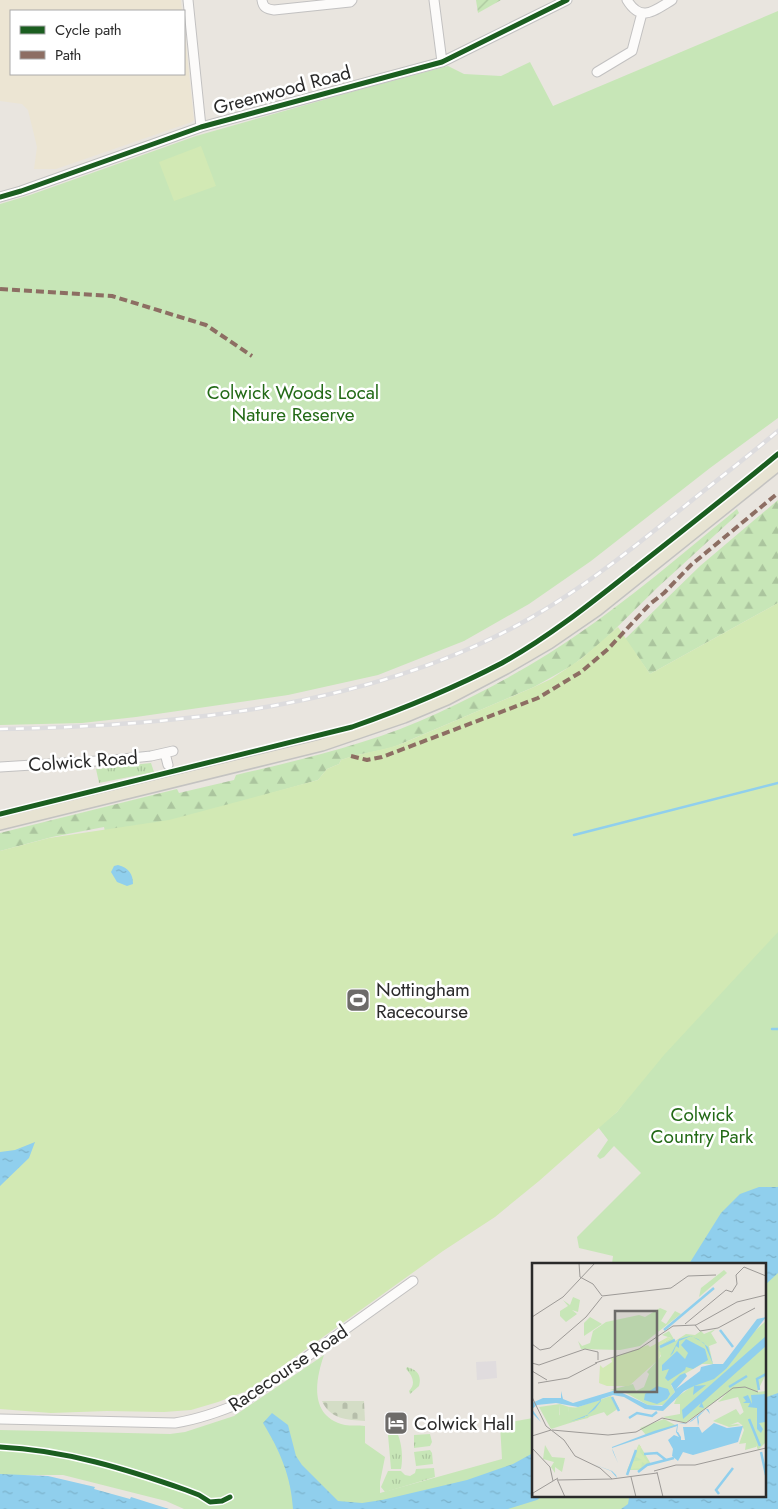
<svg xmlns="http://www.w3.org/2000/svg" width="778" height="1509" font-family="Jost,sans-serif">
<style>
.industrial{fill:#e0dcde}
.education{fill:#ece5d3}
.grass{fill:url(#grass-tufts)}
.forest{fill:url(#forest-firs)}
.cemetery{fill:url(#cemetery-stones)}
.park{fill:#c7e6b7}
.garden{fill:url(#garden-furrows)}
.pitch{fill:#d2e9b4}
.water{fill:url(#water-ripples)}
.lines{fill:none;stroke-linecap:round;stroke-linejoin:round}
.stream{stroke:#90cfed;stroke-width:2.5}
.minor-casing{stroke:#c2c1c1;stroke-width:11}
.major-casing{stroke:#c4c3c1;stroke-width:14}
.minor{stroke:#fcfbfa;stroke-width:9}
.major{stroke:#e7e3d2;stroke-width:11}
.rail-casing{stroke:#dddcde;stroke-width:4.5}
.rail{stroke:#fff;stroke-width:2.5;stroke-dasharray:8;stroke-linecap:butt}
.quiet{stroke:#8d6e63;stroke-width:4;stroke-dasharray:8 4;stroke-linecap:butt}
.cycleway-casing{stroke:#fff;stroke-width:8}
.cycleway{stroke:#1b5e20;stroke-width:5}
.labels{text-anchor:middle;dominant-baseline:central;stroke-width:5;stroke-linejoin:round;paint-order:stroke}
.street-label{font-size:19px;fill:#2a2a2a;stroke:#fff}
.park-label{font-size:19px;fill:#236a17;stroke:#fff}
.poi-label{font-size:19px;fill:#2a2a2a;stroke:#fff;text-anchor:start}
.inset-river{fill:none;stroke:#90cfed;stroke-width:2.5}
.inset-road{fill:none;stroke:#9d9a97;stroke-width:1}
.view{fill:#6d6b69;fill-opacity:0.15;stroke:#6d6b69;stroke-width:2.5}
.inset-edge{fill:none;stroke:#2a2a2a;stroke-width:2.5}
</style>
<defs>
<pattern id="grass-tufts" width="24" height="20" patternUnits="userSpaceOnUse" patternTransform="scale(1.25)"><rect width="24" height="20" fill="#c7e6b7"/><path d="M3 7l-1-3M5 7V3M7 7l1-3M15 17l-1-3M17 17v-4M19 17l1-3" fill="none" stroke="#abc59e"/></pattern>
<pattern id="forest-firs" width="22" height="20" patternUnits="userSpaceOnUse" patternTransform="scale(1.25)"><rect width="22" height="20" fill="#c7e6b7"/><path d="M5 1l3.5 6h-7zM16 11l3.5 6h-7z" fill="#abc59e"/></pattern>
<pattern id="cemetery-stones" width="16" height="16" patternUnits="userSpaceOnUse" patternTransform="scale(1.25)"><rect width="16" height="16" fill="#d4ddc6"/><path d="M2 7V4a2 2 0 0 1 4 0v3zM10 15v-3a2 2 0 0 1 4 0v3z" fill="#b6beaa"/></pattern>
<pattern id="garden-furrows" width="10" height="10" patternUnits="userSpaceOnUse" patternTransform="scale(1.25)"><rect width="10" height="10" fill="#c7e6b7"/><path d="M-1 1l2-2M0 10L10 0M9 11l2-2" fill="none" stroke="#abc59e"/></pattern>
<pattern id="water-ripples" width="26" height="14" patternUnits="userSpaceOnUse" patternTransform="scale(1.25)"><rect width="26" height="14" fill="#90cfed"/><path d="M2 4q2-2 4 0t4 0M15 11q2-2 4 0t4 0" fill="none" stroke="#7cb2cb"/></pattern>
</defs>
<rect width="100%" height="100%" fill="#e9e5df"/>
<!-- industrial -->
<path class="industrial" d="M496 1361 497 1378 477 1380 476 1362Z"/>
<!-- education -->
<path class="education" d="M0 0H181L182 11H11V74H184V25L194 120 192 122 56 169H34L37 147 28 110 22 104 0 101Z"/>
<!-- grass -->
<path class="grass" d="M151 763 154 772 99 783 96 769Z
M407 1367C417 1370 422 1375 419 1386L410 1394 409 1391C416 1384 413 1376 406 1369Z
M430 1434 432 1442 430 1446 414 1448V1435Z
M388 1435H398C402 1444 403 1459 401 1469H391Z
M430 1450 432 1453 433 1464 416 1466 414 1452Z
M434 1468 435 1477 385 1492 381 1487 388 1471H401L405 1475 410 1476 415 1473 416 1469Z"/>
<!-- forest -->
<path class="forest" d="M778 500V603L650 674 625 639 700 566Z
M737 509 739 513 658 587 601 643 573 665 534 687 396 746C378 752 359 753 341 760L339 764 327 769 318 780 212 810 108 846 104 827 52 837 0 851V833L177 789 179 793 234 780 236 775C304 759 374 743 438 713 475 696 513 676 548 654 615 612 676 559 737 509Z"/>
<!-- cemetery -->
<path class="cemetery" d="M322 1401H364L365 1421C347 1420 330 1419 322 1401Z"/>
<!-- park -->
<path class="park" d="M778 11V418L710 468 591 561 529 604 464 641 378 675 288 695 136 717 82 723 0 725V204L30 195 196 136 369 87 448 66 464 74 501 76 530 62 553 106Z
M778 930V1509H184L166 1501 63 1475H0V1430L170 1434 185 1432 234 1416 324 1355C315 1381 309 1417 345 1425 351 1426 358 1425 365 1426V1443L385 1457 380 1482V1493L502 1459 500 1424 533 1418V1495H764V1264H612L613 1256 579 1248 577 1237 641 1173 614 1146 604 1157 600 1159 597 1156 608 1140 598 1127 617 1112 648 1071Z"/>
<!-- garden -->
<path class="garden" d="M476 0H501L478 13Z"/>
<!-- pitch -->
<path class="pitch" d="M201 146 216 186 174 201 159 162Z
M778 603V932L664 1055 617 1112 539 1181 495 1217 443 1251 249 1390 218 1402 191 1410 164 1412 107 1411 51 1413 0 1409V851L49 838 169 820 318 780 327 769 339 764 341 760C360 753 381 751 401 744L534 687 551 679 581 659 618 627 650 674Z"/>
<!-- water -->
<path class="water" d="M118 865C129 868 133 874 133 884L127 886 117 882 111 872 114 866Z
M35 1142 29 1158 0 1186V1152L15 1150Z
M759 1187H778V1273L764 1286V1264H689L721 1213 740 1194Z
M778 1393V1509H621L628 1504 629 1498 632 1495H764V1398Z
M272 1413 288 1425 296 1456 302 1465 338 1501 362 1503 382 1500 467 1480 513 1464 533 1453V1495H544L537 1500 508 1509H293C291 1476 280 1451 263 1423Z
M0 1474 48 1476 95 1487 94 1489 130 1499 131 1497 169 1509H0Z"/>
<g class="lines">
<!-- stream -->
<path class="stream" d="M574 835 778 783
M772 1029H778"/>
<!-- minor casing -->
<g class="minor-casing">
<path id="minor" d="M188 0 201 127
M262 0C263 7 266 9 274 10L350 2 352 0
M434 0 442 62
M627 0C641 23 654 11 672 0
M597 72 632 51 642 13
M0 197 21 191 201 127 442 62 567 0
M165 753 168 765
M0 767 113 760 151 756 173 751
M0 1419 175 1423C200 1419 222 1411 245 1401L413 1281"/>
</g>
<!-- major casing -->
<g class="major-casing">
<path id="major" d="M0 824 322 745 404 717 447 699 506 668 549 643 597 610 778 465"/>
</g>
<!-- minor -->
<use href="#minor" class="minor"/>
<!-- major -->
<use href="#major" class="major"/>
<!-- rail casing -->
<g class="rail-casing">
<path id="rail" d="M0 729C178 726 377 707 534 616 586 586 634 547 680 510 713 483 746 458 778 431"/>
</g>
<!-- rail -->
<use href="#rail" class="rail"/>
<!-- quiet -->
<path class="quiet" d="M0 289 112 296 206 325 252 356
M351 756 367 760 382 757 538 698 581 672 608 649 650 604 664 593 691 565 778 493"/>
<!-- cycleway casing -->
<g class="cycleway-casing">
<path id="cycleway" d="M0 197 21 191 201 127 442 62 567 0
M0 814 352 727C403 709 454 688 502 663 551 636 595 600 638 566 685 529 732 492 778 454
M0 1447C64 1450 126 1469 186 1490L199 1495 210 1502 222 1501 230 1497"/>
</g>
<!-- cycleway -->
<use href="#cycleway" class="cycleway"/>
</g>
<!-- icons -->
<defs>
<g id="stadium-square" transform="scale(1.25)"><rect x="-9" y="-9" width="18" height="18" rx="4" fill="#6d6b69" stroke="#fff"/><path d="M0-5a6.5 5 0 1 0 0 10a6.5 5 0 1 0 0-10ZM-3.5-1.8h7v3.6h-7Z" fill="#fff"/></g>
<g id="hotel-square" transform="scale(1.25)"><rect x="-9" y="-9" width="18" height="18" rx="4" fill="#6d6b69" stroke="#fff"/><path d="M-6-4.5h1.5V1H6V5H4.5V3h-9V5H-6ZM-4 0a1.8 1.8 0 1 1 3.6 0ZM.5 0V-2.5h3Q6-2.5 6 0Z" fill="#fff"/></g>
</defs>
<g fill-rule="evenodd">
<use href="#stadium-square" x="358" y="1000"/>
<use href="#hotel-square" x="396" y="1423"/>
</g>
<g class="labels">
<!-- street labels -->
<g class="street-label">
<text transform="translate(282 90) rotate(-15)">Greenwood Road</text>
<text transform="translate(83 761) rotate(-4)">Colwick Road</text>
<text transform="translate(288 1368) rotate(-34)">Racecourse Road</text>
</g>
<!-- park labels -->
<g class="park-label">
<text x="293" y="392">Colwick Woods Local<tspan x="293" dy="22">Nature Reserve</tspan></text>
<text x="702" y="1114">Colwick<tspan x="702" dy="22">Country Park</tspan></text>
</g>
<!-- poi labels -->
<g class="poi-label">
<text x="376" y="989">Nottingham<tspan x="376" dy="22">Racecourse</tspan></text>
<text x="414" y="1423">Colwick Hall</text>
</g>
</g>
<!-- overview -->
<g transform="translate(532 1263)">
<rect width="234" height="234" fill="#e9e5df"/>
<path d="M41 34 48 37 46 49 40 47 45 51 34 59 28 53V48L36 43 31 37 38 42ZM79 133 87 145 75 153 72 149 60 150 56 155 27 162 28 141 37 144 36 152 43 145ZM204 146 208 152 213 148 226 180 224 184 213 187 214 180 207 181 212 167 210 162 206 159 198 162 205 161 209 162 197 164 181 158Z" fill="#c7e6b7"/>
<path d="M192 7 195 10 167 34 169 25Z" fill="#c7e6b7"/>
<path d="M128 45 135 48 129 58 134 61 143 48 149 51 108 83 88 87 49 86 46 78 50 83 58 80 61 68 74 59 107 52 113 54ZM234 58V111L225 129 234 128V179L226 187 206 134 186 139 195 130 153 160 131 154 148 151V141H142L145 134 176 112 195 105 217 73ZM184 66 179 70 185 80 177 83 181 101H170L149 113 139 122 143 129 131 142H116L92 129 78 127 101 121 104 128 112 124 117 111 115 109 129 93 125 84 139 75 130 72 137 68 143 78 154 71 163 72 169 68 172 71ZM70 137 72 149 19 166 7 144 28 141 27 152 35 154 37 144 48 145ZM132 156 145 163 114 172 108 165ZM107 181 119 201 108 207H95ZM13 182 20 194 33 195 30 209 23 204V210L19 204 22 199 11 196Z" fill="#c7e6b7"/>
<path d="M58 54 70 61 52 73V60Z" fill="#c7e6b7"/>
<path d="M136 74 139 75 125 84 129 90 127 96 97 123H75L67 120 68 102 71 105 80 99 79 95 116 82 118 84ZM106 183H109L108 189 116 199 113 201 110 199 109 205 99 206V199L110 197 104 194Z" fill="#d2e9b4"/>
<path d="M234 54 195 105 182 116 162 123 174 122 161 132 162 123 152 128 131 148 113 146 92 134 81 132 69 136V138L63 146 55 152 56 153H53V154L37 159 55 152 69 137 46 144 24 140 5 142 0 146 9 159 1 151 0 147V140L11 135H29V128L31 136 41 140 84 127 116 142 130 143 143 129 139 121 148 112 153 110 155 113 144 126 168 108 169 104 181 101 172 80 159 73 147 78V85L144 83 141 90 138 93 147 76 158 73 166 76 176 84 181 101H191L225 56ZM234 73V83L170 140 172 145 167 144 169 140 151 156 150 147ZM154 76 173 86 176 97 161 106 154 104 153 107 136 118 133 115 137 106 130 108V102L145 88 153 96 156 90 149 82ZM125 123 136 126 138 131 135 136 125 141 112 137 113 131ZM234 131V165L233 159 227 160 231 166 229 170 225 166V145L216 144 218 140H211L214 138 211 134 216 132 220 141 219 132ZM174 146 166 154 167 159 166 163 165 154 160 158 156 160 152 161H146L145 169H146L149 174V177H153L151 164H167L170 170 182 160 195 165 211 163 206 179 161 192 151 189 146 198 140 193 141 186 136 177 142 172 147 174 144 169 145 163 80 185 86 200 80 208 84 212 85 215 79 208 61 201 80 208 86 200 81 189 80 185V184L122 168 146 161 156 160 174 146H176L177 148 178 151Z" fill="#90cfed"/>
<path class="inset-river" d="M132 67 182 25M188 67 201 84M128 84 143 77M197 124 215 113M227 127 225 116 234 111M80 134 87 148M97 155 105 150 120 153 125 149M217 156 228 183M229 189 234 212M112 191 125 190 134 197M106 209 115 202 142 195M95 212 104 187M187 231 184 227 201 205"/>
<path class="inset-road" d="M47 0 48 14 61 21 70 33M212 4 234 13M200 29 205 21 204 12 212 4M70 33 139 25 156 13 184 12M0 54 31 34 63 0M153 61 194 27 200 29M163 62 168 68 186 65 223 45M0 81 8 87 18 85 54 54 70 34M0 100 7 102 53 86 66 89V97M63 100 107 86 141 63 164 62 205 39 234 32M0 108 15 117M6 120 36 115 65 100M0 134 14 163 32 177 43 193 68 205 80 216 125 210M20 167 76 172 104 169 130 155 154 160 201 125 213 124 226 129M0 173 19 167M0 185 18 204 21 218M122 208 144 202H163L234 185M125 209 131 234M99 214 104 234M25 216 33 234M26 217 80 216M1 234V230L26 215"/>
<path class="view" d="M83 48H125V129H83Z"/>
<rect width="234" height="234" class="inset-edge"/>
</g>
<!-- legend -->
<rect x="10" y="10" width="175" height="65" fill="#ffffff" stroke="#aaaaaa"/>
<rect x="20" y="26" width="25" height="8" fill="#1b5e20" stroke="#aaaaaa"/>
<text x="55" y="35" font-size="15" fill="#2a2a2a">Cycle path</text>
<rect x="20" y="51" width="25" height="8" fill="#8d6e63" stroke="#aaaaaa"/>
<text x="55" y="60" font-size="15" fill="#2a2a2a">Path</text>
</svg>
